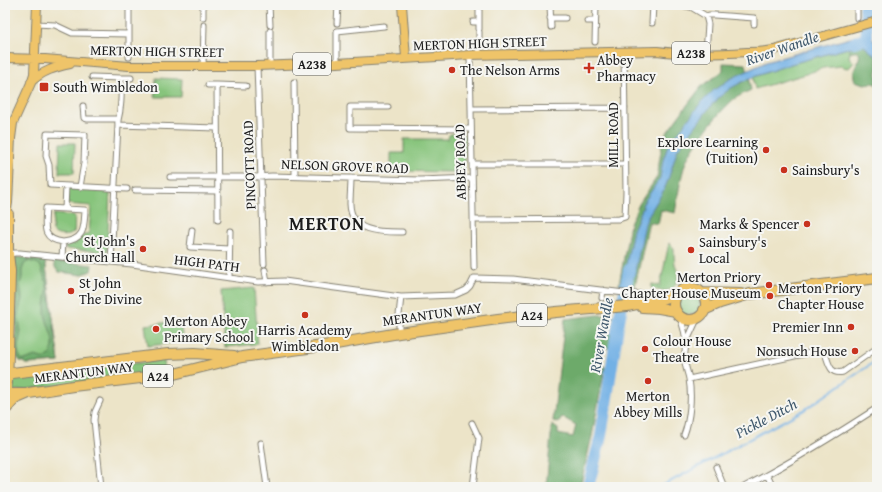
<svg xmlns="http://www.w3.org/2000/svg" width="882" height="492" font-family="'Gentium Book Plus',serif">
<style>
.green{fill:#87c47b;stroke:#52704c}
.forest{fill:#6daa6b;stroke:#446344}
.water{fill:#73b1e5;stroke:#486680}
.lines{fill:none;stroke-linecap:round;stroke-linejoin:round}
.stream{stroke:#73b1e5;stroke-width:2}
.river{stroke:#73b1e5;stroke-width:12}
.street-casing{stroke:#848072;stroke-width:7}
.primary-casing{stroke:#848072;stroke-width:10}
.highway-casing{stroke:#848072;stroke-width:12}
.street{stroke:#fff;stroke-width:5}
.primary{stroke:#efc469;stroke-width:8}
.highway{stroke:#efc469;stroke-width:10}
.poi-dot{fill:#c8321e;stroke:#f6f6f2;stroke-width:1.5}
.labels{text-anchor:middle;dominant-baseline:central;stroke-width:4;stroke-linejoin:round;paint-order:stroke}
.shield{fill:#f6f6f2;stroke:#5d5d5c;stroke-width:1}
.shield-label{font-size:13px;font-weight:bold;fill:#1c1c1c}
.street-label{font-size:14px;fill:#1c1c1c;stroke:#f6f6f2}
.poi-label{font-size:14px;fill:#1c1c1c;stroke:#f6f6f2;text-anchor:start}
.water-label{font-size:15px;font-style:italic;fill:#3f586c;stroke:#f6f6f2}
.district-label{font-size:18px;font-weight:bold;letter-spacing:1px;fill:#1c1c1c;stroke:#f6f6f2}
</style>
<rect width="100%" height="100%" fill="#f6f6f2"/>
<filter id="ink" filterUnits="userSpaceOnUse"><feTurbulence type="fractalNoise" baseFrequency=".025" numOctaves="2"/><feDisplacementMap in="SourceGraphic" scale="8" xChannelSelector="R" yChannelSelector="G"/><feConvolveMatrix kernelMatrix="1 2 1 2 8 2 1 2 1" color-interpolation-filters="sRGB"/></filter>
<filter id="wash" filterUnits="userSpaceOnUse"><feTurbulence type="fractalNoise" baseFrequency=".012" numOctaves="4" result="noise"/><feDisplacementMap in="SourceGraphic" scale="16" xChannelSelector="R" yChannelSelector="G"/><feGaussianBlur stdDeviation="0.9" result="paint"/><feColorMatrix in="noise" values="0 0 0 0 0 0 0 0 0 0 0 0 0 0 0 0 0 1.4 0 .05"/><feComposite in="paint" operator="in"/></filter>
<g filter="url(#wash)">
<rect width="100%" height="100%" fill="#ece4c8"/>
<!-- green -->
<path class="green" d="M848 48V49H849L850 53 849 57 852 61 854 62 851 66 847 68 841 66 823 68 803 75 755 89 753 77 791 64Z
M156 78 182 79 181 97H155Z
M451 134H463L465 136V168L464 171 463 172H451L391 171V153H404V139H448L449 135Z
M60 143H75L74 173H59Z
M70 188 105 191 110 193 107 250 106 252 67 249 65 248V244C74 243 79 240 85 234H89L91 206 67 204V190Z
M54 214 75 216C74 219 75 229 74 232 71 237 55 237 53 231 52 227 53 219 54 214Z
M669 243 674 248C674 253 674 259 675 264 676 268 678 272 678 276 677 292 663 293 651 288L652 284 660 286Z
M15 257 45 260 59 362 27 364 20 361 16 356 15 350 16 322Z
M254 288 258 344 225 347 221 291Z
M678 304a11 11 0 1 1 22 0a11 11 0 1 1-22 0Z
M180 321 183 342 148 346 145 325Z
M164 360 165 372 13 391V377Z"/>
<!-- forest -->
<path class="forest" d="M863 45 877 57V85L873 83 865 84 855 81C854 78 853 74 854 71 855 66 868 47 850 53L849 48Z
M723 63 746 64 751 90C745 93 739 96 734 99 718 113 694 143 686 162 680 178 678 197 675 213L661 210 658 224 649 222 635 286 619 285 630 224 639 204 657 177 662 144 666 134 679 116 701 87 723 71Z
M15 257 27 258 29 260V262H26L24 265 22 270V278L20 284 22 299 18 314 21 332 18 346V352L21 359 25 360 35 356 45 359C62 346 47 329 45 313 44 304 48 294 47 285 46 281 44 278 43 274 41 265 40 263 31 262V260L34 259 45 260 59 362 27 364 20 361 16 356 15 350 16 322Z
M54 261 92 265 91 271 81 275 59 272C55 269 54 266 54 261Z
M598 315 615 316 605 320 603 327 611 334 609 348 600 347 597 365 605 367 592 436 580 487H546L552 425 558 429V434L573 437 576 425 562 417 559 423 553 421 565 319Z"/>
<!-- water -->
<path class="water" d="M871 32 872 38 877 46V57L863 45 850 48 848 49V48L791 64 748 79 731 88 718 98 715 103H713L685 140 680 147 678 148 668 180 664 190 648 216 645 224 634 276 630 286 622 285 633 230 643 207 642 205 660 178 663 160 668 146 700 104 714 90 730 79 766 62Z"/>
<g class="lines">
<!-- stream -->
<path class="stream" d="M660 487 804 410 877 360"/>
<!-- river -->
<path class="river" d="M855 42C860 40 865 40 867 35L865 5
M588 487 601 436 618 326 629 270"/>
</g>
</g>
<g filter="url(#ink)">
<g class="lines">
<!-- street casing -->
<g class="street-casing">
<path id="street" d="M129 5V57
M203 5V17
M269 5 270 25
M550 5 551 27
M680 5 691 7 706 16 708 24 706 53
M706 16 709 15H714L754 18V24
M550 18H565
M857 18V5
M587 21H595
M473 22H479
M337 23 338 5
M652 23 653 5
M36 24 55 25 72 33 129 34
M479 29V5
M270 31V65
M479 32V55
M595 42 596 5
M470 55 474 268
M337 63V31L384 26
M203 66 204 25
M257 66 264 264
M92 77 121 78H131
M294 82 295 176
M208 85H217
M83 106 84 118 87 119H117
M388 107H350V128L471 129
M471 109 625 108
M5 122 13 123
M118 125 217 128
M472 164H625
M170 177H255L272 176 420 180 472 178
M351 178C351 187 350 195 350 204 351 233 380 232 402 232
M80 187 84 163 85 135 47 134 46 156 49 165 50 185 127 189
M135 190 217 191
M65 209 66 186
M218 220 217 85 246 86
M474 220 619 219 625 217 626 192 624 52
M192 230 190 247 229 249
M9 254 15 253H20L132 264 258 282 284 281 401 297 455 295 466 290 470 286 474 278 513 279 632 294H646
M62 257 63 242C41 239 45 226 46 208L85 210C84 228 85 240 63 242
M111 262 118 125C117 119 120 115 120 109 122 99 121 88 121 78
M265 270 267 282
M229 278 230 231
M602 298 603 290
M679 315C683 325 686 335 686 345 685 351 684 356 685 361 685 367 688 373 689 379 692 396 690 419 684 435
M399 333V315L401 297
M686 343 698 317
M689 379 818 351 825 353C829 364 830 375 843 372L877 348
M100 401 95 412 94 420 101 487
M472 423 479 438 473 487
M261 443 267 487
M716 467 724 487
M767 475 773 487
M744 487C790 463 834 436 877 408"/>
</g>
<!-- primary casing -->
<g class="primary-casing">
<path id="primary" d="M402 5 406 58
M5 58 45 59 129 66H257L337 63 470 55 657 51C687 55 717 54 747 52 756 52 765 52 774 50L877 21
M31 82C42 71 56 67 70 64
M5 221 8 203 11 138 13 123 31 83 34 74 37 5
M5 393H28
M5 403 8 382 9 353 11 271 9 254V214"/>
</g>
<!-- highway casing -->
<g class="highway-casing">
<path id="highway" d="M674 304a16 16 0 1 1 32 0a16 16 0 1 1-32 0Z
M701 293 741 294
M642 307 659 308 676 311
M704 310 720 303 750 294 877 278
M5 375 12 373 168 354 195 353 234 356
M5 410 15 399 29 393 73 386 174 374 242 357 330 345 399 333 498 319 556 312 627 306 661 299 678 294"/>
</g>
<!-- street -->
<use href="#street" class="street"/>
<!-- primary -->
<use href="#primary" class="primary"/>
<!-- highway -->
<use href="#highway" class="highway"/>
</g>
</g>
<!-- markers -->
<g class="poi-dot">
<path d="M587 62h4v4h4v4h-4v4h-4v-4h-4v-4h4z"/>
<circle cx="452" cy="70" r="4"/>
<rect x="39" y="82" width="10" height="10" rx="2"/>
<circle cx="766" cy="150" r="4"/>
<circle cx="784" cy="170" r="4"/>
<circle cx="807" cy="224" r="4"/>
<circle cx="143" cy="249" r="4"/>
<circle cx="691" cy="250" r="4"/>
<circle cx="769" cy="285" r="4"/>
<circle cx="71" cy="291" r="4"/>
<circle cx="770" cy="296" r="4"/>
<circle cx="305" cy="315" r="4"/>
<circle cx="851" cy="327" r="4"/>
<circle cx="156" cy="329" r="4"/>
<circle cx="645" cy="349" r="4"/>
<circle cx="855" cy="351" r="4"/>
<circle cx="648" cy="381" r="4"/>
</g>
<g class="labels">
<!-- shield labels -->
<g class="shield">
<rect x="672" y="42" width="38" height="22" rx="3"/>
<rect x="293" y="53" width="38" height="22" rx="3"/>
<rect x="517" y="304" width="30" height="22" rx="3"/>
<rect x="143" y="365" width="30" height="22" rx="3"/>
</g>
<g class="shield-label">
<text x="691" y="53">A238</text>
<text x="312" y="64">A238</text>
<text x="532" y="315">A24</text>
<text x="158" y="376">A24</text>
</g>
<!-- street labels -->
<g class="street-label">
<text transform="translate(480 43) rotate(-2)">MERTON HIGH STREET</text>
<text transform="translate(157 51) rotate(1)">MERTON HIGH STREET</text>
<text transform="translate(613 135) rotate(-90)">MILL ROAD</text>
<text transform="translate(460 162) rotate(-91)">ABBEY ROAD</text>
<text transform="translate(249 165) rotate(-92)">PINCOTT ROAD</text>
<text transform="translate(345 166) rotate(2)">NELSON GROVE ROAD</text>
<text transform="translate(207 263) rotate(7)">HIGH PATH</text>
<text transform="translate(432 314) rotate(-8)">MERANTUN WAY</text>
<text transform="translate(84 372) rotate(-7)">MERANTUN WAY</text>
</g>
<!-- poi labels -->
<g class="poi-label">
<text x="597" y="60">Abbey<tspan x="597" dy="16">Pharmacy</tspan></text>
<text x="460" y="70">The Nelson Arms</text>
<text x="53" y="87">South Wimbledon</text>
<text x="758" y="142" text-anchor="end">Explore Learning<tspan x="758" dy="16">(Tuition)</tspan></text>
<text x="792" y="170">Sainsbury's</text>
<text x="799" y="224" text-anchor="end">Marks &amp; Spencer</text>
<text x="135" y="241" text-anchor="end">St John's<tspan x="135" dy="16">Church Hall</tspan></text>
<text x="699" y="242">Sainsbury's<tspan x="699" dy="16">Local</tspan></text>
<text x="761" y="277" text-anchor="end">Merton Priory<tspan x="761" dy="16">Chapter House Museum</tspan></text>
<text x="79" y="283">St John<tspan x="79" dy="16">The Divine</tspan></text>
<text x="778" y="288">Merton Priory<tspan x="778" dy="16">Chapter House</tspan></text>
<text x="164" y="321">Merton Abbey<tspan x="164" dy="16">Primary School</tspan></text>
<text x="843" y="327" text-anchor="end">Premier Inn</text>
<text x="305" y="330" text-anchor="middle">Harris Academy<tspan x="305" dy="16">Wimbledon</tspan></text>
<text x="653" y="341">Colour House<tspan x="653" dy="16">Theatre</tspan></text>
<text x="847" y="351" text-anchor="end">Nonsuch House</text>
<text x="648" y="396" text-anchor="middle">Merton<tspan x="648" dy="16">Abbey Mills</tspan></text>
</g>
<!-- water labels -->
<g class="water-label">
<text transform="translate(782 48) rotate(-19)">River Wandle</text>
<text transform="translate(601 335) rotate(-80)">River Wandle</text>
<text transform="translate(766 418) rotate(-28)">Pickle Ditch</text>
</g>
<!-- district labels -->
<g class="district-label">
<text x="327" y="223">MERTON</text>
</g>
</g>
<!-- margin -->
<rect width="882" height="492" fill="none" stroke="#f6f6f2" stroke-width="20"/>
</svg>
